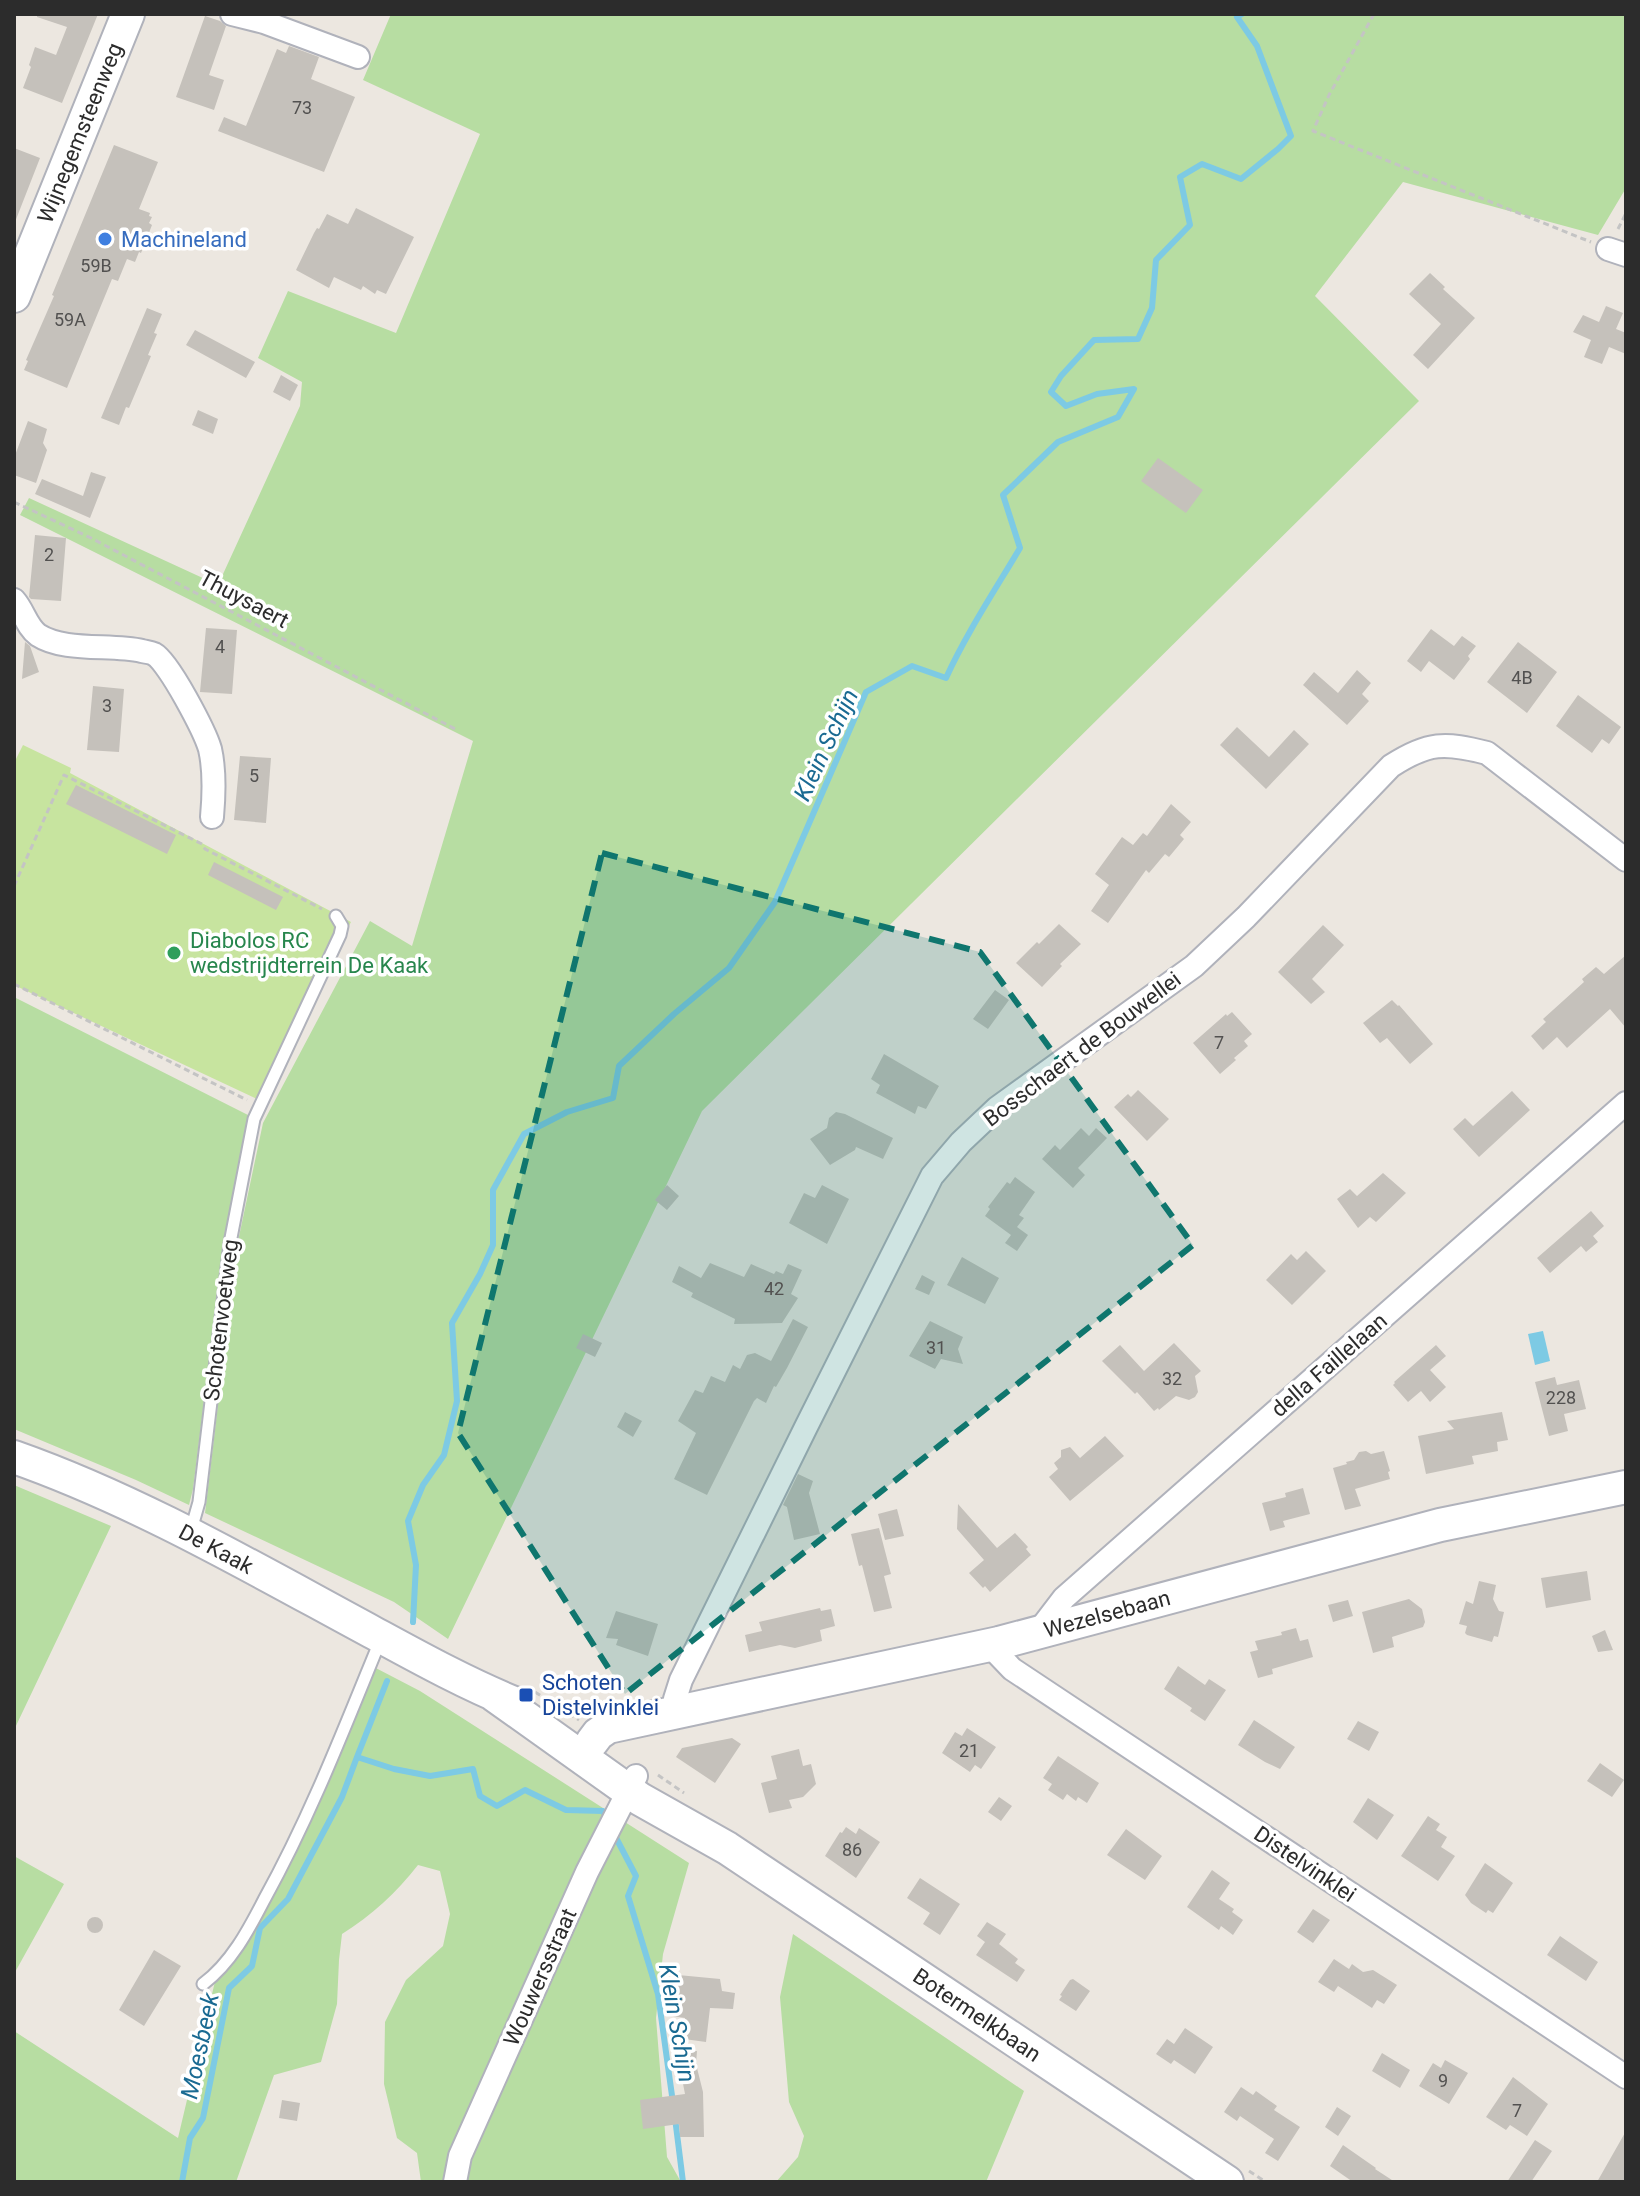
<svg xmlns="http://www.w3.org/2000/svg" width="1640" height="2196" font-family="Roboto,sans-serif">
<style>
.green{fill:#b7dda2}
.pitch{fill:#c7e49f}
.water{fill:#7dcae4}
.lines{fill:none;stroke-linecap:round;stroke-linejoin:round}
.stream{stroke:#7dcae4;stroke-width:6}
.building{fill:#c5c1bb}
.lane-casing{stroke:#b0b2bb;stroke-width:15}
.street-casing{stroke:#b0b2bb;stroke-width:26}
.secondary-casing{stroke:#b0b2bb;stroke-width:36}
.path{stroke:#c4c4c4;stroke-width:3;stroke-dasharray:6 4;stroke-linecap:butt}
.lane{stroke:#fff;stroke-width:11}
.street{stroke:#fff;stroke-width:22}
.secondary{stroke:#fff;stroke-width:32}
.marked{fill:#0f766e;fill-opacity:0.2;stroke:#0f766e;stroke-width:6;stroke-dasharray:16 10;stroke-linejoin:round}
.shop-dot{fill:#3f7fe0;stroke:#fff;stroke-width:3}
.leisure-dot{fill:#2e9e5b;stroke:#fff;stroke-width:3}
.transit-dot{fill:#1a4fb4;stroke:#fff;stroke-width:3}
.labels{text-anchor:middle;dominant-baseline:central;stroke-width:7;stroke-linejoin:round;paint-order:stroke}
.number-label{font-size:18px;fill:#525150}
.street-label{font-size:22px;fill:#2c2c2c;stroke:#fff}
.shop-label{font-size:22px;fill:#366cbe;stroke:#fff;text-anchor:start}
.leisure-label{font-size:22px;fill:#27864d;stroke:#fff;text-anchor:start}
.transit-label{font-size:22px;fill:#164399;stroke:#fff;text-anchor:start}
.water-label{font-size:24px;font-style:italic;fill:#1a6a92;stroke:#fff}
</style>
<rect width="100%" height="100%" fill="#ece7e0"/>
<!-- green -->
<path class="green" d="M391 14H1626V188L1598 235 1403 182 1315 296 1419 401 702 1111 448 1639 394 1602 205 1513 237 1246 263 1123 370 921 412 946 473 741 20 515 29 498 218 585 300 406 302 382 258 358 288 291 396 333 480 134 363 80Z
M14 997 248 1115 224 1242 193 1489 189 1505 136 1480 14 1429Z
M14 1485 111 1526 14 1730Z
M370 1665 420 1691 689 1863 663 1954 656 2018 667 2157 681 2182H421L417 2153 397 2138 384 2084 385 2022 406 1980 443 1946 450 1914 440 1871 418 1865C396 1893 372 1915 342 1934L339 1960 337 2004 321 2062 274 2075 236 2182H14V2031L178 2138 217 1973 245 1935Z
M14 1856 64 1884 14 1974Z
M793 1934 1024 2091 986 2182H776L798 2157 804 2136 789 2102 780 1997Z"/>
<!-- pitch -->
<path class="pitch" d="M23 745 71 768 70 773 351 922 259 1100 14 985V763Z"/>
<!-- water -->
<path class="water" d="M1543 1331 1550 1361 1535 1365 1528 1334Z"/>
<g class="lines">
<!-- stream -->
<path class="stream" d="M413 1622 416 1565 408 1521 423 1485 444 1455 457 1401 452 1323 480 1274 493 1245V1190L524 1134 567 1112 613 1098 619 1066 674 1014 729 968 775 902 866 692 912 666 946 678C966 634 995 590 1020 548L1003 495 1058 442 1118 417 1134 389 1097 394 1066 406 1051 392 1061 376 1094 340 1138 339 1152 308 1156 260 1190 225 1180 177 1202 164 1241 179 1278 149 1291 136 1257 46 1237 17 1242 14
M387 1681 357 1757 394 1769 430 1776 473 1769 480 1796 497 1806 525 1790 566 1810 603 1811 606 1817
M613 1832 636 1876 628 1896 658 1994 673 2103
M675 2118 683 2182
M182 2182 190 2138 203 2118 229 1988 252 1966 260 1928 288 1899 342 1797 357 1757"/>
</g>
<!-- building -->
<path class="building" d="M37 14H98L62 103 23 88 31 67 29 65 35 47 56 55 67 27 37 17Z
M205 16 220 21 226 26 209 75 224 80 214 110 176 97Z
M289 46 319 57 311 79 355 97 324 172 218 131 224 117 246 126 277 49 286 53Z
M114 145 158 162 139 209 150 213 149 216 152 217 149 223 152 225 141 253 139 252 135 262 127 259 118 281 112 279 67 388 24 370 28 361 26 360 54 296 52 295Z
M14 148 40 158 15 222 14 221Z
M356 208 414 237 386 294 377 290 375 294 363 286 361 290 334 277 329 288 296 270 314 233 317 228 319 229 327 214 348 224Z
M1430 273 1445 287 1443 289 1475 318 1428 369 1413 355 1441 324 1409 294Z
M1606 306 1623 313 1616 329 1626 333V354L1609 347 1602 364 1584 357 1591 340 1573 332 1583 315 1599 322Z
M147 308 162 314 154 333 157 334 148 355 151 356 129 408 126 407 119 425 101 418Z
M195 330 255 362 246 378 186 345Z
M281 375 298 385 290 401 273 392Z
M198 410 218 419 213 434 192 425Z
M28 421 47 429 43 443 47 450 36 483 14 475V458Z
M1158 458 1203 490 1186 513 1141 481Z
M91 472 106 477 90 518 35 494 42 479 83 496Z
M35 535 66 538 61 601 31 599 29 597Z
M206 628 237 630 232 694 200 692Z
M1431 629 1454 646 1462 636 1476 646 1468 656 1470 659 1454 680 1429 661 1421 672 1407 661Z
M25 642 30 646 39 672 22 679Z
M1518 642 1557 672 1527 713 1487 682Z
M1357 670 1371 683 1362 694 1369 701 1347 725 1303 685 1314 672 1338 693Z
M93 686 124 689 119 752 87 750Z
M1578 695 1621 727 1609 744 1602 739 1592 753 1556 726Z
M1237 727 1269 757 1294 730 1309 744 1266 789 1220 745Z
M240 756 271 758 266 823 234 820Z
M76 785 176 835 167 854 66 804Z
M1171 804 1191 822 1180 835 1184 839 1169 857 1165 854 1149 873 1146 870 1108 923 1091 911 1109 885 1095 874 1122 837 1133 845 1143 833 1147 836Z
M214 862 283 897 276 910 208 875Z
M1059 924 1081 944 1060 964 1062 966 1042 987 1016 963 1037 942 1039 944Z
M1323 925 1344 945 1312 979 1325 992 1311 1004 1278 972Z
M1626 955V1028L1610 1009 1567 1048 1557 1037 1543 1050 1531 1036 1546 1022 1543 1019 1584 982 1582 979 1596 967 1604 974Z
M995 990 1009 1000 988 1029 973 1019Z
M1392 1000 1398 1006 1399 1005 1433 1044 1410 1064 1387 1038 1380 1043 1363 1023Z
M1232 1012 1252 1034 1244 1041 1248 1046 1234 1058 1236 1060 1220 1074 1193 1043 1226 1014 1227 1016Z
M884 1054 939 1086 926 1109 918 1106 915 1114 876 1093 880 1085 871 1079Z
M1138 1090 1169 1119 1147 1141 1114 1107 1128 1094 1131 1097Z
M1512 1091 1530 1110 1479 1157 1453 1129 1465 1118 1473 1126Z
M836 1112 845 1114 893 1138 883 1159 856 1147 855 1150 830 1165 810 1139 827 1128 829 1118Z
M1081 1128 1089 1136 1096 1128 1107 1138 1078 1168 1085 1175 1073 1188 1042 1159 1055 1145 1060 1150Z
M1383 1173 1406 1193 1376 1222 1370 1217 1358 1228 1337 1199 1350 1189 1357 1196Z
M1015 1177 1035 1192 1019 1215 1024 1218 1017 1227 1028 1235 1017 1251 1005 1243 1011 1235 985 1216 990 1209 988 1207 1007 1182 1010 1184Z
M667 1185 679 1196 667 1210 655 1200Z
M822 1185 849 1199 827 1244 789 1223 804 1193 815 1198Z
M1591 1211 1604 1226 1593 1236 1598 1242 1586 1252 1581 1246 1550 1273 1537 1258Z
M1306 1251 1326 1271 1292 1305 1266 1280 1291 1254 1297 1260Z
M962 1257 999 1278 985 1304 947 1285Z
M710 1263 744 1277 751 1264 774 1274 776 1271 783 1274 788 1264 802 1270 791 1294 798 1298 782 1323 734 1324 735 1319 691 1297 693 1293 672 1282 679 1266 701 1278Z
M922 1275 935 1282 929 1295 915 1289Z
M793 1319 808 1327 787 1368 776 1387 774 1386 766 1403 757 1398 754 1401 707 1495 674 1479 696 1433 678 1421 695 1390 703 1393 711 1376 725 1382 733 1365 740 1369 747 1355 755 1353 771 1361Z
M930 1321 963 1337 958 1349 963 1364 941 1359 935 1369 909 1356Z
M583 1334 602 1343 595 1357 576 1348Z
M1174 1343 1201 1371 1195 1376 1198 1392 1195 1397 1189 1400 1176 1396 1159 1410 1158 1408 1154 1411 1137 1392 1135 1394 1102 1361 1120 1345 1144 1371Z
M1436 1345 1446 1356 1430 1370 1446 1387 1430 1402 1421 1391 1408 1402 1393 1385 1395 1383 1394 1382Z
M1555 1377 1557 1385 1579 1380 1586 1409 1564 1414 1568 1431 1549 1436 1535 1382Z
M625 1412 642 1421 633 1437 617 1427Z
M1502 1412 1508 1440 1497 1442 1498 1451 1472 1456 1474 1464 1426 1474 1418 1436 1454 1429 1447 1421Z
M1105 1436 1124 1456 1070 1501 1049 1477 1058 1469 1054 1463 1061 1457V1450L1070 1447 1080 1458Z
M1366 1451 1371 1454 1384 1451 1390 1471 1388 1472 1390 1479 1355 1489 1361 1506 1345 1510 1333 1468 1347 1464 1346 1462 1354 1460 1359 1452Z
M798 1474 813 1481 809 1493 820 1534 794 1540 787 1507 783 1505Z
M1303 1488 1310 1514 1283 1521 1285 1527 1270 1531 1262 1503 1286 1497 1285 1493Z
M958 1504 997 1548 1015 1533 1028 1547 1026 1549 1031 1555 990 1592 985 1586 983 1588 969 1573 984 1560 957 1529Z
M897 1509 904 1536 885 1540 878 1514Z
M879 1528 891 1574 884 1576 892 1608 874 1612 862 1565 859 1566 851 1534Z
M1587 1571 1591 1600 1546 1608 1541 1578Z
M1479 1581 1496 1585 1493 1599 1499 1611 1504 1612 1498 1637 1494 1636 1492 1642 1467 1635 1465 1633 1467 1626 1459 1624 1466 1601 1473 1604Z
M1409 1599 1422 1609 1425 1622 1423 1627 1392 1637 1394 1647 1373 1653 1362 1612Z
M1348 1600 1353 1616 1333 1622 1328 1605Z
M820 1608 821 1611 831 1609 835 1626 820 1630 822 1641 795 1648 780 1645 749 1652 745 1635 762 1631 759 1622Z
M616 1611 658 1624 648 1656 616 1645 618 1639 606 1638Z
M1296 1628 1300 1641 1308 1639 1313 1657 1272 1669 1273 1674 1258 1678 1250 1652 1258 1650 1255 1641 1282 1635 1281 1632Z
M1605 1630 1613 1650 1598 1652 1592 1636Z
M1178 1666 1205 1685 1209 1679 1226 1690 1205 1721 1190 1711 1192 1708 1164 1689Z
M1254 1720 1295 1747 1280 1769 1265 1762 1238 1745Z
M1358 1721 1379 1732 1369 1751 1347 1739Z
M967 1728 996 1747 981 1769 975 1765 970 1772 942 1753 955 1732 962 1736Z
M732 1738 741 1744 715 1783 676 1757 682 1748Z
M799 1749 803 1766 811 1764 816 1784 803 1797 789 1800 792 1808 769 1813 761 1783 777 1779 771 1756Z
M1058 1756 1099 1783 1087 1803 1078 1797 1076 1801 1067 1794 1063 1800 1048 1790 1052 1784 1043 1778Z
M1600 1763 1624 1780 1612 1797 1587 1781Z
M999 1797 1012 1806 1001 1821 988 1812Z
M1368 1798 1394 1815 1377 1840 1353 1822Z
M1428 1816 1440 1824 1436 1830 1447 1837 1441 1847 1455 1856 1438 1881 1401 1856Z
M846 1827 856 1834 859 1828 880 1842 856 1878 825 1856 840 1832 842 1833Z
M1126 1829 1162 1856 1145 1880 1107 1855Z
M1485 1863 1513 1883 1493 1913 1488 1910 1486 1913 1471 1903 1465 1895Z
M1212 1870 1230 1883 1219 1899 1234 1909 1232 1912 1243 1920 1233 1935 1221 1926 1219 1930 1187 1907Z
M920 1878 960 1904 940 1935 923 1924 930 1913 907 1898Z
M1313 1909 1330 1920 1313 1943 1297 1932Z
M87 1925a8 8 0 1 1 16 0a8 8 0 1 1-16 0Z
M987 1922 1006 1934 999 1944 1018 1959 1015 1963 1025 1970 1017 1982 976 1955 985 1942 977 1936Z
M1560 1936 1598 1962 1586 1981 1547 1955Z
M154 1950 181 1966 144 2026 119 2010Z
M1334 1959 1349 1969 1352 1964 1363 1972 1373 1970 1397 1985 1384 2004 1377 2000 1372 2008 1338 1986 1334 1992 1318 1982Z
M678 1975 720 1979 722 1991 735 1993 733 2009 710 2008 706 2042 684 2039 685 2018 672 2016Z
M1073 1979 1090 1991 1076 2011 1059 2000 1062 1996 1060 1995 1070 1980Z
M1185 2028 1213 2047 1195 2074 1174 2060 1171 2064 1156 2054 1167 2039 1174 2044Z
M697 2051 696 2064 703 2092 704 2137H680L679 2124 643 2129 640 2100 685 2094 677 2053Z
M1382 2053 1410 2070 1400 2088 1372 2071Z
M1445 2060 1468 2073 1449 2104 1419 2086 1433 2063 1441 2068Z
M1513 2077 1548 2104 1527 2136 1510 2125 1506 2130 1486 2117Z
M1241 2087 1253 2095 1256 2091 1277 2106 1274 2110 1300 2127 1278 2161 1265 2153 1274 2139 1240 2116 1237 2121 1224 2112Z
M282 2100 300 2103 297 2121 279 2118Z
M1337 2107 1351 2116 1338 2136 1325 2127Z
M1626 2131V2182H1597Z
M1535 2140 1552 2151 1531 2182H1507Z
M1343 2145 1376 2168 1375 2169 1395 2182H1353L1330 2166Z"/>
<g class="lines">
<!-- lane casing -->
<g class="lane-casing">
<path id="lane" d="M191 1530 199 1502 230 1243 254 1119 340 935 342 926 336 916
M203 1984C231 1963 248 1931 264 1900 310 1817 344 1729 380 1641"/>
</g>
<!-- street casing -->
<g class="street-casing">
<path id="street" d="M232 14 264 22 358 57
M1608 249 1626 255
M14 600C24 611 26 626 38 635 64 652 111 644 142 651 146 652 150 652 154 654 169 662 205 732 210 749 215 771 214 795 212 817
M1038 1632 1064 1598 1626 1103
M989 1645 1012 1669 1626 2077
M674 1711 675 1699 681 1680 806 1427 932 1176 961 1142 997 1108 1194 966 1246 917 1391 766C1428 742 1445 742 1487 753L1626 860
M455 2182 460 2156 587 1872 636 1776"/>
</g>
<!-- secondary casing -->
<g class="secondary-casing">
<path id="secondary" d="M14 296 128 14
M14 1457C139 1501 255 1569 372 1632 418 1657 465 1683 514 1703
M494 1695 640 1799 727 1848 1227 2182
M592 1742 598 1734 608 1727 999 1643 1440 1525 1626 1487"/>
</g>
<!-- path -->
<path class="path" d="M1374 14 1329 95 1313 131 1591 242
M1618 229 1626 213
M14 502 91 538 457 730
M14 886 64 775 202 844 205 849 322 909
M14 984 247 1100
M535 1692 579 1720
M658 1775 684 1793
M1249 2171 1266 2182"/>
<!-- lane -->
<use href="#lane" class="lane"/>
<!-- street -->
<use href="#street" class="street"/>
<!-- secondary -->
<use href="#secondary" class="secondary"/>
</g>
<!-- marked area -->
<path class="marked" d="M602 853 980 952 1193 1245 625 1694 458 1433Z"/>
<!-- markers -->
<circle class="shop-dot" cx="105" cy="239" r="8"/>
<circle class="leisure-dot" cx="174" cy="953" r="8"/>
<rect class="transit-dot" x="518" y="1687" width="16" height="16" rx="4"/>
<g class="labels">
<!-- number labels -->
<g class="number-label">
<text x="302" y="107">73</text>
<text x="96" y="265">59B</text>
<text x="70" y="319">59A</text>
<text x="49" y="554">2</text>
<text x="220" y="646">4</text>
<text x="1522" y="677">4B</text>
<text x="107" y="705">3</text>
<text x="254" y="775">5</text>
<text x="1219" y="1042">7</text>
<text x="774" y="1288">42</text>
<text x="936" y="1347">31</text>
<text x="1172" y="1378">32</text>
<text x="1561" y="1397">228</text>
<text x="969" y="1750">21</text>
<text x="852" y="1849">86</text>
<text x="1443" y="2080">9</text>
<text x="1517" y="2110">7</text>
</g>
<!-- street labels -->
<g class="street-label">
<text transform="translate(80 133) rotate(-68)">Wijnegemsteenweg</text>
<text transform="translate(244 599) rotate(28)">Thuysaert</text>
<text transform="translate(1082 1049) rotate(-37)">Bosschaert de Bouwellei</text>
<text transform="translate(221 1320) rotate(-83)">Schotenvoetweg</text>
<text transform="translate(1329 1365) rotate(-41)">della Faillelaan</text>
<text transform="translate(216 1549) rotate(28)">De Kaak</text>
<text transform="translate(1107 1614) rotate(-15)">Wezelsebaan</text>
<text transform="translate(1305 1864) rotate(34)">Distelvinklei</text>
<text transform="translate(540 1977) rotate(-66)">Wouwersstraat</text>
<text transform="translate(977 2015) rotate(34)">Botermelkbaan</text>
</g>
<!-- shop labels -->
<g class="shop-label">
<text x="121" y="239">Machineland</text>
</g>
<!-- leisure labels -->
<g class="leisure-label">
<text x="190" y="940">Diabolos RC<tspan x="190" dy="25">wedstrijdterrein De Kaak</tspan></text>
</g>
<!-- transit labels -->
<g class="transit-label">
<text x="542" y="1682">Schoten<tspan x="542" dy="25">Distelvinklei</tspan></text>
</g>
<!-- water labels -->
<g class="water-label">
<text transform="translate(826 745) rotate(-65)">Klein Schijn</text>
<text transform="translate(677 2023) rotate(80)">Klein Schijn</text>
<text transform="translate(200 2046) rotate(-78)">Moesbeek</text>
</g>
</g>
<!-- border -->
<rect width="1640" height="2196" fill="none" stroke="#2c2c2c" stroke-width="32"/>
</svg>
